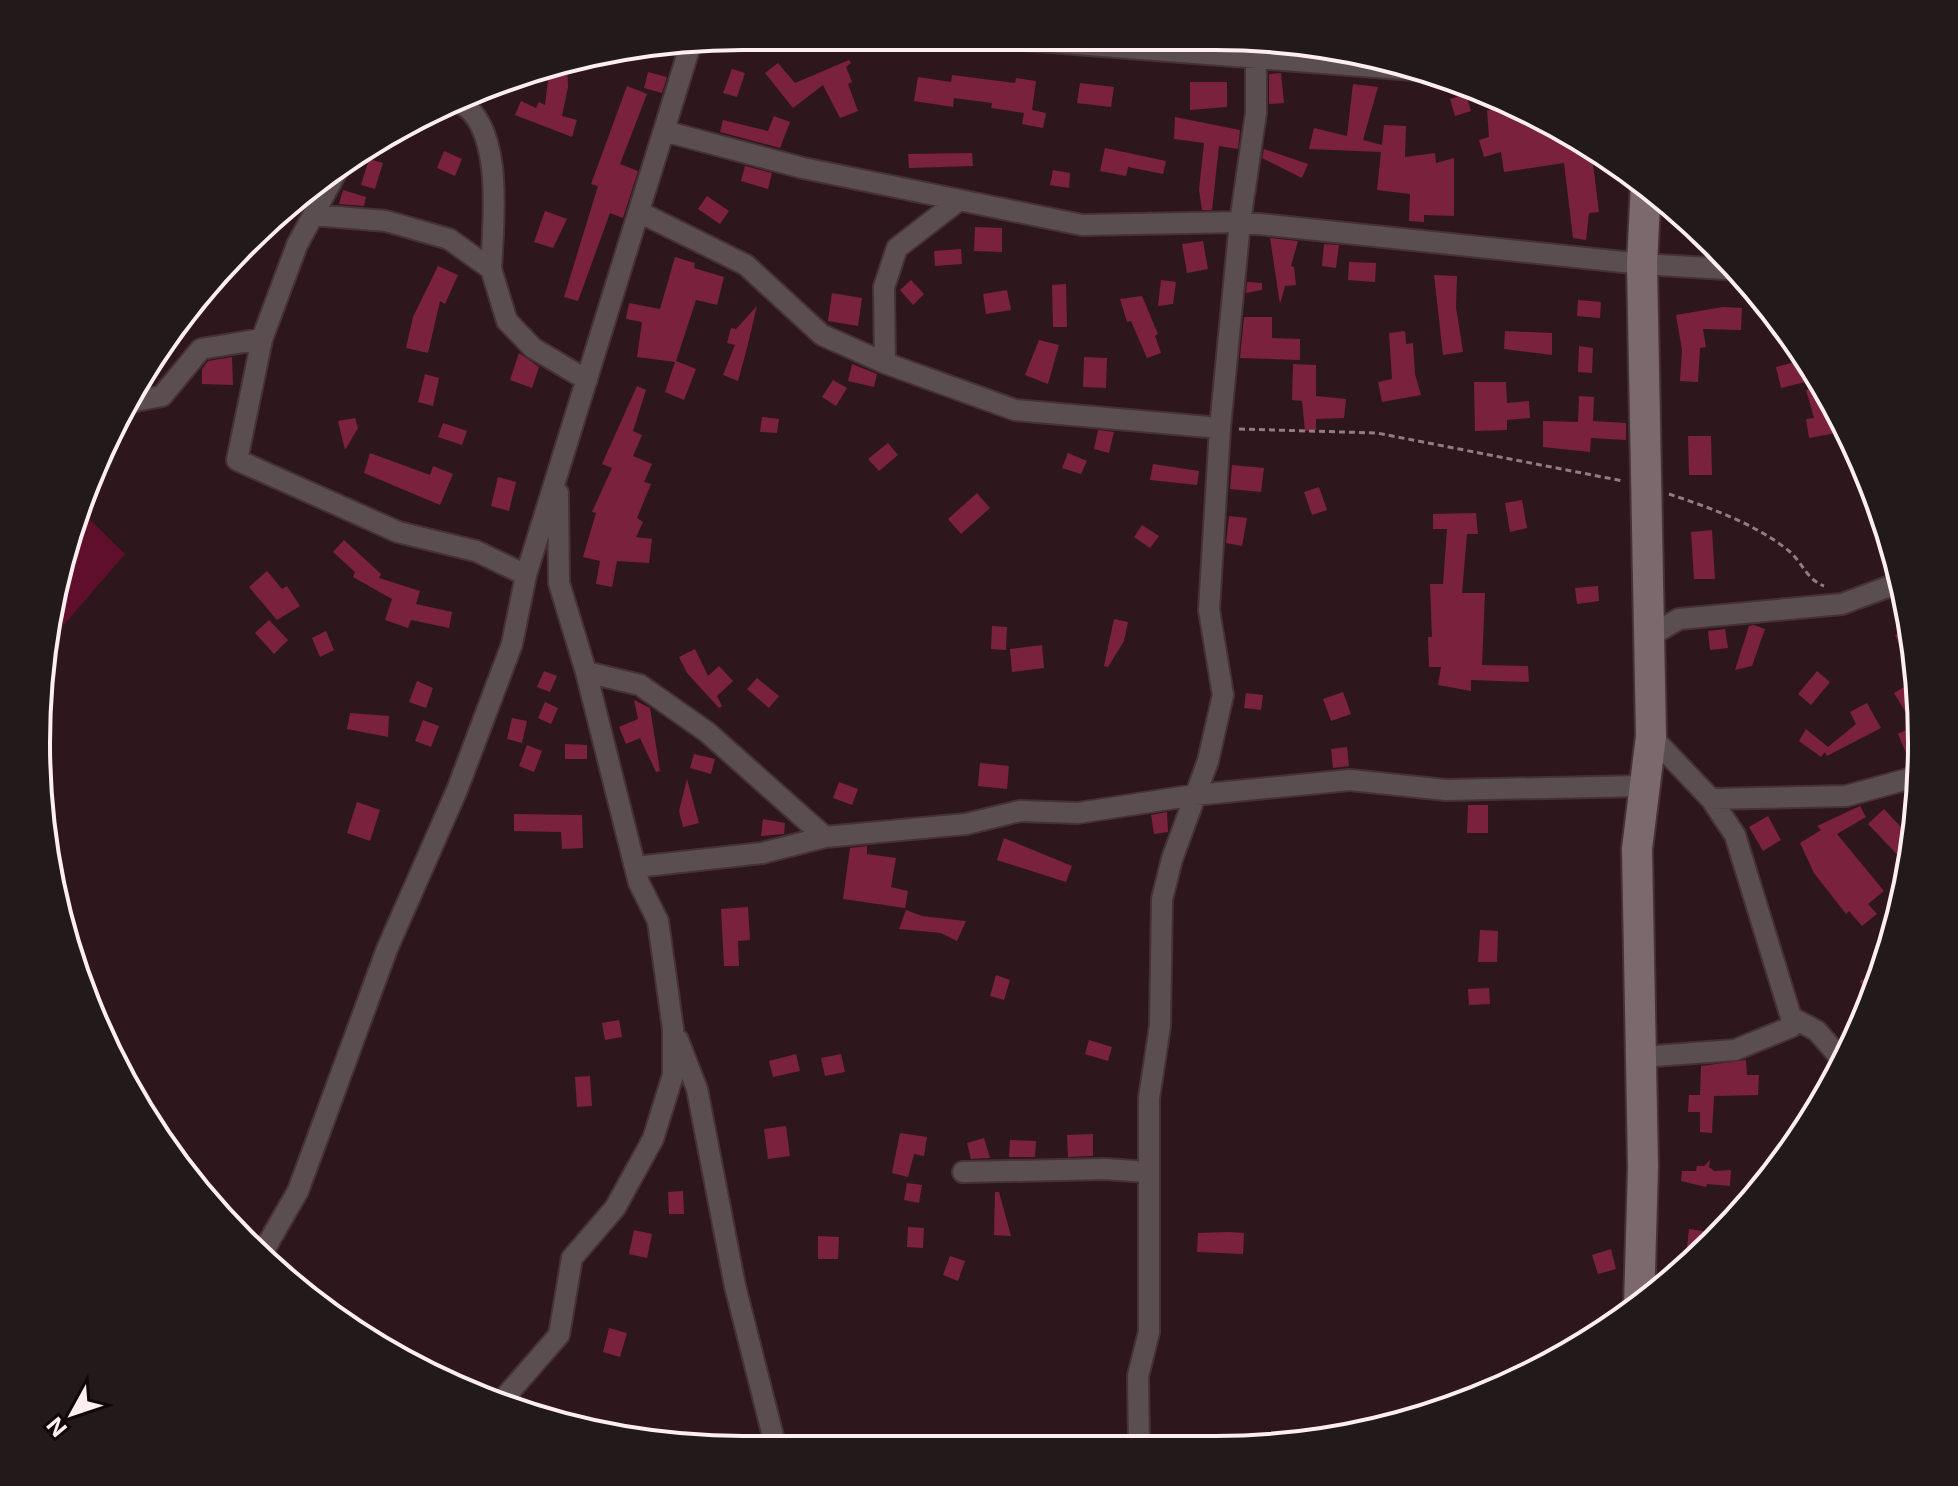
<svg xmlns="http://www.w3.org/2000/svg" width="1958" height="1486" font-family="Inter,sans-serif">
<style>
.green{fill:#5f0e2b}
.building{fill:#7a213e}
.lines{fill:none;stroke-linecap:round;stroke-linejoin:round}
.minor-casing{stroke:#463136;stroke-width:24}
.secondary-casing{stroke:#463136;stroke-width:34}
.path{stroke:#917d81;stroke-width:3;stroke-dasharray:6 4;stroke-linecap:butt}
.minor{stroke:#5a4e50;stroke-width:20}
.secondary{stroke:#7c696d;stroke-width:30}
.rim{fill:none;stroke:#ffeef1;stroke-width:4}
</style>
<rect width="100%" height="100%" fill="#2d171c"/>
<!-- green -->
<path class="green" d="M81 511 125 554 49 642 60 560Z"/>
<!-- building -->
<path class="building" d="M567 59 568 87 562 116 577 120 572 137 515 115 521 101 536 108 539 102 545 105 550 64Z
M849 60 851 63 846 67 852 82 848 84 858 111 840 118 823 85 793 108 765 73 778 63 795 83Z
M732 69 745 73 737 97 723 93Z
M648 72 667 77 662 93 644 88Z
M1281 73 1284 103 1269 104V74Z
M952 75 1015 83 1016 78 1036 81 1032 110 1046 113 1043 128 1022 124 1024 113 991 108 992 103 954 98 953 107 914 101 918 77 951 82Z
M1190 82H1227V107L1190 110Z
M1080 83 1114 87 1111 107 1077 103Z
M1353 84 1378 87 1363 140 1382 145 1384 125 1406 126 1405 157 1435 153 1436 163 1454 158V216L1424 215V222L1409 221 1410 194 1377 190 1381 152 1309 149 1314 128 1347 136Z
M627 86 647 94 620 164 638 171 623 218 610 213 578 301 564 297 598 186 591 184Z
M1466 94 1471 111 1455 116 1450 99Z
M1527 109 1591 148 1599 212 1589 213 1586 240 1573 238 1564 163 1504 172 1501 152 1484 157 1479 140 1489 137 1487 110Z
M774 116 790 122 780 148 720 132 723 120 768 131Z
M1175 117 1240 130 1238 149 1219 146 1212 210H1202L1199 190 1204 143 1174 139Z
M1105 148 1166 161 1163 174 1128 167 1126 176 1100 171Z
M1264 149 1308 164 1302 178 1262 158Z
M444 151 462 159 455 176 437 168Z
M972 153 973 166 909 168 908 154Z
M369 159 383 163 375 189 361 185Z
M745 166 772 173 768 189 741 181Z
M1053 170 1070 173 1069 188 1050 185Z
M343 190 366 197 364 206 339 204Z
M707 196 729 211 720 224 698 209Z
M545 211 567 219 553 248 534 242Z
M975 227 1002 228V252L974 251Z
M1270 238 1298 241 1291 266 1294 267 1296 285 1285 286 1280 304Z
M1203 241 1208 269 1187 273 1182 244Z
M1324 244 1339 245 1336 268 1322 266Z
M961 249 962 264 935 266 934 251Z
M675 257 695 263 694 268 724 277 717 305 696 300 676 361 696 369 684 400 665 392 675 362 637 357 642 322 626 319 629 303 660 309Z
M1349 262 1376 263 1375 282 1348 280Z
M438 266 458 275 445 304 440 301 428 353 406 348 413 317Z
M1434 275 1457 276 1456 307 1463 352 1443 355Z
M911 280 924 294 913 305 900 290Z
M1161 280 1176 282 1173 304 1158 306Z
M1247 282 1262 283V290L1246 293Z
M1066 284 1067 327H1053L1052 285Z
M1007 290 1011 310 986 314 983 294Z
M832 293 862 298 858 326 828 321Z
M1142 296 1158 334 1155 336 1161 353 1147 358 1131 321 1127 322 1120 299Z
M1578 300 1601 302 1600 318 1577 316Z
M757 306 747 348 738 381 723 375 735 345 727 343 731 328 736 329Z
M1723 307 1742 308 1741 330 1703 329 1706 347 1700 348 1698 382 1680 381 1682 350 1676 315Z
M1244 317H1272V338L1300 339V360L1240 358Z
M1405 331 1406 344 1413 343 1415 374 1421 395 1382 402 1378 382 1392 379 1389 333Z
M1505 331 1552 333V355L1504 349Z
M1039 340 1059 345 1048 384 1025 375Z
M1579 346 1593 348 1592 373 1578 372Z
M519 353 539 367 532 388 510 380Z
M232 357 233 385 202 384V369L208 361Z
M1084 357 1107 358 1106 388 1083 387Z
M1806 359 1813 380 1781 388 1776 367Z
M852 364 877 374 874 387 848 381Z
M1293 364 1316 365V396L1346 399 1344 418 1316 419V430L1305 431 1302 401 1292 400Z
M425 374 439 378 433 406 418 402Z
M833 380 847 388 836 406 822 397Z
M1474 382H1506L1507 403 1529 401 1530 418 1507 420V430L1475 431Z
M637 386 646 390 633 431 642 435 633 456 652 464 644 482 651 484 637 518 643 522 636 537 652 539 649 563 617 561 612 587 596 584 600 561 583 557 596 513 592 512 612 468 602 464Z
M1822 386 1838 415 1841 432 1809 438 1806 419 1814 418 1806 390Z
M1579 396 1594 397 1593 421 1626 423V440L1591 438 1590 452 1543 447V421L1578 422Z
M762 417 779 419 777 433 760 432Z
M355 418 358 428 345 450 338 421Z
M443 423 467 431 462 445 438 437Z
M1098 430 1114 432 1109 453 1094 449Z
M1688 436H1711L1712 475H1689Z
M888 443 898 455 879 471 868 459Z
M370 453 430 475 433 466 453 474 440 505 364 473Z
M1068 453 1087 461 1081 474 1062 468Z
M1153 464 1199 471 1197 485 1150 480Z
M1232 465 1264 468 1261 492 1230 489Z
M498 477 516 482 509 511 491 506Z
M1319 487 1327 510 1312 515 1304 492Z
M977 493 990 508 961 534 948 519Z
M1522 500 1527 528 1510 532 1505 503Z
M1476 513 1478 534H1467L1462 593H1485L1482 665 1528 666 1529 682 1471 680V691L1438 685 1441 667H1429L1428 637H1432L1430 584H1443L1447 529H1433V514Z
M1229 516 1247 518 1242 546 1226 543Z
M1142 525 1159 536 1150 548 1134 537Z
M1712 530 1715 579H1694L1691 532Z
M344 540 381 574 379 578 420 591 416 604 452 612 449 628 411 620 408 628 385 620 392 599 353 577 355 572 333 552Z
M267 571 282 589 287 586 300 606 277 620 249 587Z
M1598 586 1599 601 1577 604 1575 588Z
M1114 619 1128 622 1124 641 1108 667 1104 666Z
M269 620 288 640 274 654 255 633Z
M1754 625 1765 629 1752 666 1735 670 1749 626Z
M992 626 1007 627 1006 650 991 649Z
M1911 628 1915 675 1913 676 1895 635Z
M1725 629 1728 648 1710 650 1708 631Z
M326 631 334 650 320 657 312 638Z
M1042 645 1044 668 1012 672 1010 649Z
M695 649 708 676 719 666 733 681 717 696 722 706 719 708 687 673 679 657Z
M544 671 557 676 550 692 537 687Z
M1817 671 1830 682 1811 705 1798 694Z
M757 678 779 696 769 708 747 689Z
M417 681 433 688 426 708 409 702Z
M1911 683 1917 692 1922 743 1921 758 1910 762 1898 734 1914 726 1894 693Z
M1343 692 1351 714 1331 721 1323 699Z
M1246 693 1263 695 1261 710 1244 708Z
M634 700 650 708 660 771 656 772 640 738 626 744 619 727 638 719Z
M545 702 558 708 551 724 538 718Z
M1867 703 1881 728 1827 756 1825 752 1821 757 1799 741 1806 729 1828 747 1856 724 1850 712Z
M350 713 389 716 388 737 347 729Z
M512 718 527 721 522 743 507 739Z
M423 720 439 726 431 747 415 741Z
M565 744 587 745V759H565Z
M527 745 542 751 534 772 519 766Z
M1347 747 1349 766 1333 768 1331 749Z
M694 754 715 759 711 774 690 768Z
M980 763 1009 766 1007 789 978 786Z
M687 779 699 823 683 827 679 811Z
M839 782 858 789 852 805 833 798Z
M357 802 380 810 370 841 347 833Z
M1468 805H1488V833H1467Z
M1860 806 1866 817 1837 834 1884 891 1868 904 1877 914 1862 926 1849 911 1846 914 1814 873 1800 843 1821 830 1817 826Z
M1884 809 1912 839 1910 868 1868 824Z
M1167 812 1168 832 1154 834 1151 815Z
M514 814 582 815 583 848 562 849 561 832 514 831Z
M1768 816 1781 840 1763 851 1749 827Z
M763 819 785 823 784 834 761 836Z
M1004 838 1072 866 1066 882 997 860Z
M867 846V854L896 858 891 887 908 891 905 908 843 899 850 848Z
M748 907 750 940 738 941 739 966H724L721 909Z
M906 910 922 916 966 921 957 941 941 933 899 929Z
M1480 930 1498 931 1497 962H1478Z
M1881 972 1877 985 1871 1004 1860 981Z
M996 975 1010 980 1004 1000 990 996Z
M1489 988 1490 1004 1469 1005 1468 989Z
M619 1020 622 1037 605 1040 602 1023Z
M1089 1040 1112 1047 1108 1061 1085 1054Z
M796 1054 800 1071 773 1077 769 1061Z
M841 1054 845 1072 825 1076 821 1058Z
M1746 1060 1747 1075H1759L1758 1095 1714 1096 1712 1133 1700 1132V1112H1688L1689 1095H1700L1701 1066Z
M590 1076 592 1106 577 1107 575 1077Z
M786 1126 790 1156 768 1159 764 1129Z
M900 1133 927 1137 924 1156 914 1154 908 1177 892 1173Z
M1093 1134V1156L1068 1157 1067 1135Z
M984 1138 990 1158 971 1159 967 1143Z
M1010 1140 1036 1141 1035 1157H1009Z
M1710 1160 1709 1167 1714 1171 1731 1170 1730 1186 1707 1184 1706 1187 1681 1181 1682 1171H1696L1697 1166H1704Z
M907 1183 922 1185 919 1203 904 1200Z
M683 1191 684 1214H669L668 1192Z
M995 1192H999L1011 1236 994 1235Z
M908 1227 924 1228 923 1248 907 1247Z
M1689 1229 1723 1234 1693 1261V1249L1687 1248Z
M634 1230 652 1234 647 1258 629 1254Z
M1229 1232 1244 1233 1243 1254 1197 1252 1198 1233Z
M818 1236 839 1237 838 1259H818Z
M1611 1249 1616 1269 1598 1274 1592 1255Z
M950 1256 965 1261 958 1281 943 1275Z
M609 1328 627 1333 620 1357 603 1352Z"/>
<g class="lines">
<!-- minor casing -->
<g class="minor-casing">
<path id="minor" d="M985 37 1427 71
M459 102C505 126 493 225 491 269
M664 131 803 168 1082 225 1240 222 1642 264 1726 269
M337 171 297 245 262 339 237 460 398 532 476 551 526 575
M639 212 746 265 822 335 885 363 1015 410 1220 428
M313 215 386 221 449 239 491 269 507 321 533 348 587 380
M885 363 884 287 897 248 958 201
M125 403 162 396 201 349 262 339
M1648 637 1679 619 1842 604 1901 582
M586 672 640 685 707 732 825 837
M1711 799 1846 796 1919 776
M636 867 762 853 825 837 966 824 1020 811 1078 813 1195 795 1350 780 1446 790 1642 786
M1791 1017 1817 1031 1843 1061
M678 1040 697 1089 735 1286 775 1444
M1641 1057 1735 1050 1791 1027V1017L1735 835 1711 799 1651 736
M963 1172 1105 1169 1148 1172
M260 1257 298 1191 387 949 457 790 512 644 526 575 691 43
M499 1404 559 1335 572 1258 615 1208 653 1139 673 1075V1029L658 921 639 883 586 672 559 583 558 493
M1139 1444 1138 1376 1149 1332V1098L1160 1026 1162 899 1172 859 1208 761 1223 695 1209 610 1220 428 1240 222 1256 113V37"/>
</g>
<!-- secondary casing -->
<g class="secondary-casing">
<path id="secondary" d="M1639 1305 1643 1167 1637 849 1651 736 1642 264 1646 183"/>
</g>
<!-- path -->
<path class="path" d="M1239 429 1377 433 1623 481
M1669 494C1708 507 1756 524 1789 551 1803 563 1806 579 1824 586"/>
<!-- minor -->
<use href="#minor" class="minor"/>
<!-- secondary -->
<use href="#secondary" class="secondary"/>
</g>
<!-- crop -->
<path d="M0 0H1958V1486H0ZM743 50H1215A693 693 0 0 1 1908 743V743A693 693 0 0 1 1215 1436H743A693 693 0 0 1 50 743V743A693 693 0 0 1 743 50Z" fill="#22191b" fill-rule="evenodd"/>
<path class="rim" d="M743 50H1215A693 693 0 0 1 1908 743V743A693 693 0 0 1 1215 1436H743A693 693 0 0 1 50 743V743A693 693 0 0 1 743 50Z"/>
<!-- north arrow -->
<g transform="translate(72 1414) rotate(230)" stroke="#0f0608" stroke-width="6" paint-order="stroke">
<path d="M0-6L14 30L0 20L-14 30Z" fill="#ffeef1"/>
<text y="-12" font-size="22" font-weight="bold" text-anchor="middle" fill="#ffeef1">N</text>
</g>
</svg>
